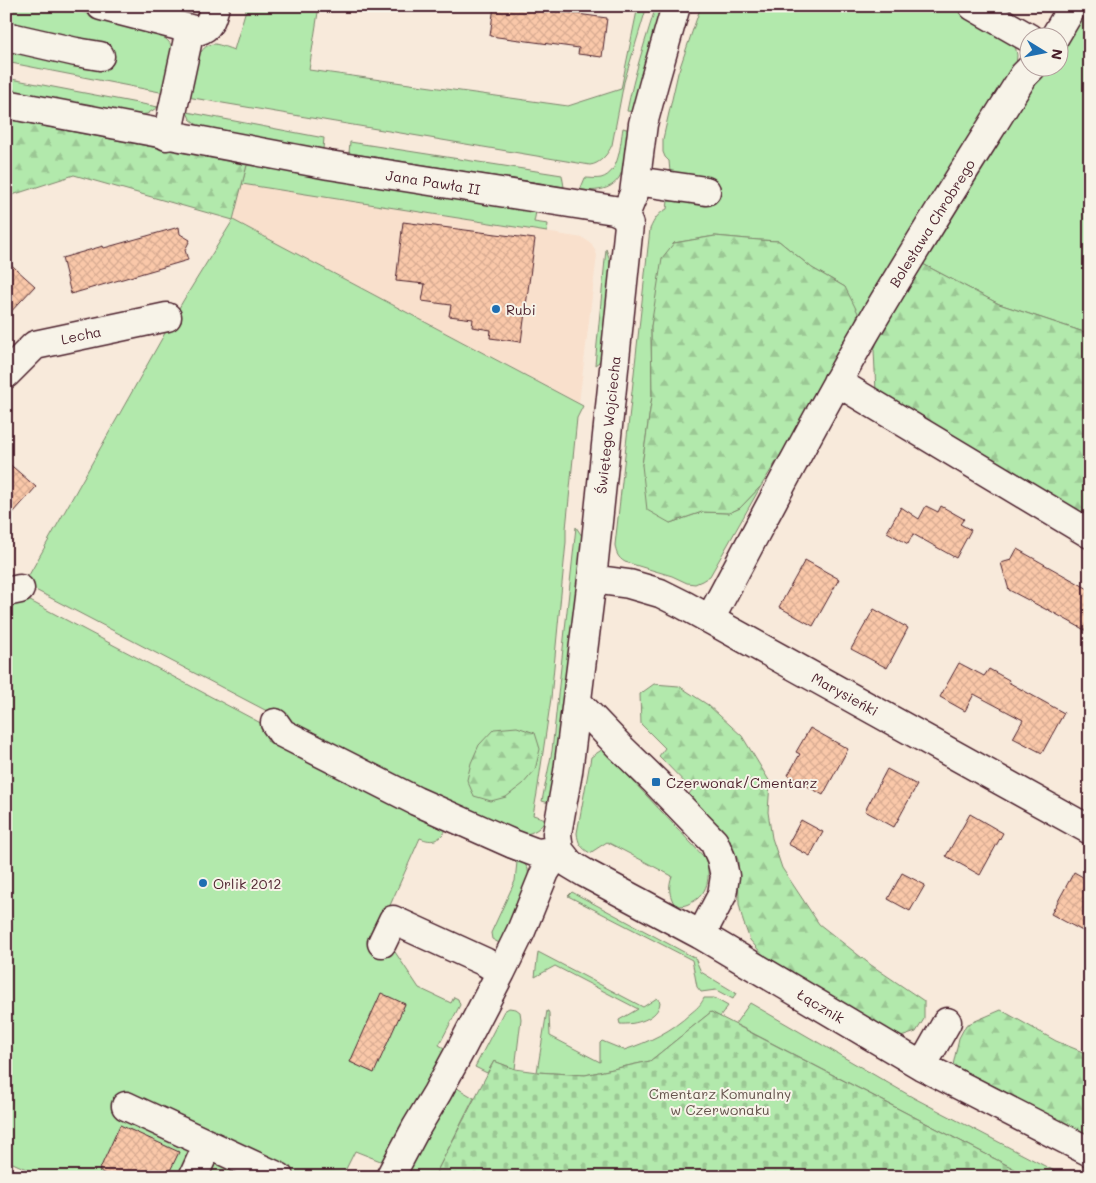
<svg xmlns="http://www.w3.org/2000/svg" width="1096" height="1183" font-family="Mali,sans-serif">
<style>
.built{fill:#f9e0cc}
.green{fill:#b2e9ac;stroke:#7e846c}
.forest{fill:url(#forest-firs);stroke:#7e846c}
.cemetery{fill:url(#cemetery-stones);stroke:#7e846c}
.building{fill:url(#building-cross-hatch);stroke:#4a1f2b}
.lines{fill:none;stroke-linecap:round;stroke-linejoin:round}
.minor-casing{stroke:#4a1f2b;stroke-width:31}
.minor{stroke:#f7f3e8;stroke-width:28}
.poi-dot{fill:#1f6fb2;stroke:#f7f3e8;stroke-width:2}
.labels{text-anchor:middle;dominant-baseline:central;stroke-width:4;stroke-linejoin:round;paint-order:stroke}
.street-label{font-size:14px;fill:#4a1f2b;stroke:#f7f3e8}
.poi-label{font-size:14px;fill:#4a1f2b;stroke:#f7f3e8;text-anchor:start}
.park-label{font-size:14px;fill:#64524b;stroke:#f7f3e8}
</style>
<defs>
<pattern id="forest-firs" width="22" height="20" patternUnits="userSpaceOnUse" patternTransform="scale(1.25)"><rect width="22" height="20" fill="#b2e9ac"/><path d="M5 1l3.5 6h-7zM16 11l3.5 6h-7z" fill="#9bc794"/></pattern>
<pattern id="cemetery-stones" width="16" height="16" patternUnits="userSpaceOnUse" patternTransform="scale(1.25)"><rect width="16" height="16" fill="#b2e9ac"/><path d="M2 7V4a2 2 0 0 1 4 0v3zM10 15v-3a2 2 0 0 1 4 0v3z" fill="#9bc794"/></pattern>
<pattern id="building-cross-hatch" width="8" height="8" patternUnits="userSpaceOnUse" patternTransform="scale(1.25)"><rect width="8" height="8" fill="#fac8a9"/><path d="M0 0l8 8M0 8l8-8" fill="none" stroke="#d8ab92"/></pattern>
</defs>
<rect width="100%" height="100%" fill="#f8eadb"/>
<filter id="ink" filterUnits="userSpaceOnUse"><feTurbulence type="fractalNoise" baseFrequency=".02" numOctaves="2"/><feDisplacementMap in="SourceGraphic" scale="10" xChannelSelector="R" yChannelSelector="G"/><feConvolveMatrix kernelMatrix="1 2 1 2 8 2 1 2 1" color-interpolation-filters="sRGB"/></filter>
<g filter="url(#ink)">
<!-- built -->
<path class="built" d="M242 184 583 238 592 244 597 255 579 403 233 220Z"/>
<!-- green -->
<path class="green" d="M6 6H61L159 34C166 39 171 42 173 50L165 93 6 62Z
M247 6H319L309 70 568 106 621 89 638 6H647L624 82 612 145C608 154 600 164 590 165L187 97C190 82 195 43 215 44 221 45 228 48 234 50Z
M656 6H658L659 14 658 26 634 112 627 111C634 75 645 41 656 6Z
M701 6H961L1015 45 1017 55 1016 67 851 337 845 287 812 268 779 241 759 240 715 236 674 243 651 326 652 396 642 465 670 523 702 512 729 513 740 508 761 486 710 576 702 581 695 584 687 583 672 576 625 562C618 558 616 553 615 545L650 229C654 220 658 213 667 209L668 201H680L681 175 670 172 669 161 665 157 663 152V139L678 73Z
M1082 6H1090V334L999 304 919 262 1043 68H1058L1059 43Z
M6 78 158 107 147 114 139 115 6 90Z
M187 112 324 138 323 149 200 127 190 119Z
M623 128 630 130C624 166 627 195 580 190L585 178C590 178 596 179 601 178 620 173 620 144 623 128Z
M350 142 562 175 564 187 349 153Z
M247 165 536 212 534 222 548 224 547 232 242 184Z
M233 220 583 406 577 418 566 529V542L551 698 537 793 533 815 546 819C541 829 534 832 524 835L418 790 24 584 183 301Z
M606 249 610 260 611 277 602 356 599 362 595 365Z
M576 527 584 539 561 730 549 803 542 801 552 751Z
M17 594 272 729 267 741 514 856 522 860 528 869 529 881 501 944 492 939 491 933 515 881 517 862 446 830C438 841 433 843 420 838L375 939 391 946 419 988 451 1003 454 997 458 999 460 1005 439 1045 446 1049 383 1162 355 1151 342 1177H44L6 1160V609Z
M603 749 705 858C711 873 709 892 694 901 687 905 683 907 675 905 669 896 668 886 672 876L607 842 590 853C581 848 578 843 577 833L591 757Z
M572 892 695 958 701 972 736 993 733 999 716 990 701 992 697 987 692 960 568 896Z
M538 952 643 1007 657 998 660 1002C659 1019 634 1025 620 1024L619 1020 638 1009 555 966 535 977Z
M704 998H714L728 1006 720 1017 711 1012 650 1061 585 1075 537 1072 547 1011H548L549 1013 550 1036 600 1062V1043L602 1041 624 1050C649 1042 672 1031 691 1013 696 1009 701 1005 704 998Z
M750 1003 914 1098 1066 1177H1030L735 1024Z
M509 1008 516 1009 520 1012 521 1019 515 1069 494 1061 487 1073 475 1067 504 1011Z
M452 1085 474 1098 434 1177H401Z"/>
<!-- forest -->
<path class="forest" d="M6 119 247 165 233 220 74 175 6 197Z
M715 236 759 240 779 241 812 268 845 287 858 313 851 337 818 395 761 486 740 508 729 513 702 512 670 523 647 510 642 465 652 396 651 326 662 258 674 243Z
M919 262 999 304 1090 334V519L876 392 874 350 884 321Z
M654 684 679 686 708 705 742 736 770 782 768 812 772 838 782 868 819 924 871 965 924 1001V1019L916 1032 901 1037 762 954 750 940 743 921 739 904 738 860 728 837 707 815 689 794 692 790 659 756 665 748 641 724 640 694Z
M517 727 535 733 540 749 535 770 523 784 506 797 491 801 474 796 467 780 471 763 479 745 494 729Z
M1001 1010 1056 1041 1090 1055V1136L953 1065 959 1038 966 1025Z"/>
<!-- cemetery -->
<path class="cemetery" d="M711 1012 1030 1177H434L494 1061 515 1069 537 1072 585 1075 650 1061Z"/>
<!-- building -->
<path class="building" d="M494 6H540V9L607 18 602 57 578 54 579 48 490 36Z
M403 222 535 239 521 342 490 338 491 330 472 327 473 319 449 316 451 305 422 301 425 284 396 281Z
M179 227 180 234 190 240 185 250 188 260 71 294 62 258 103 246 104 248Z
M6 260 35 286 6 317Z
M6 461 36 487 6 521Z
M926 506 938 512 941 506 964 519 960 524 971 530 956 558 913 534 908 544 887 532 901 507 919 519Z
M1017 549 1090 590V633L1047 609V610L1009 590 1001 563 1011 560Z
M805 560 839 579 813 626 779 607Z
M874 609 908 628 887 668 851 649Z
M959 663 984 676 989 669 1009 680 1008 682 1064 713 1042 753 1013 738 1023 720 974 694 965 711 940 697Z
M810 728 848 749 823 795 788 775 800 754 796 752Z
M887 769 917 785 894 827 865 811Z
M970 814 1003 833 980 875 946 856Z
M801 820 823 832 810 856 788 844Z
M1074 872 1090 881V935L1051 914Z
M902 873 925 885 910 911 888 899Z
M381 993 405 1004 374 1073 350 1062Z
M120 1125 179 1152 167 1177H113L99 1171Z"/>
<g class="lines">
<!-- minor casing -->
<g class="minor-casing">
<path id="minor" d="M101 6 198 31C210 28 212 17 215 6
M973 6 1029 38
M6 36 76 52 100 56
M1054 38 1073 6
M6 104 329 165 614 210 625 215
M167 136 190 30
M636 181 706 191
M6 374 35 345 167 317
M837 382 1090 534
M592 579 629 584 660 593 684 605 1090 830
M6 592 20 589
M710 619C762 522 812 424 867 330 917 244 971 160 1024 75L1031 68
M577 702 621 748 656 782 714 842 721 858 725 876 722 895 701 935
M275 723 282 733 416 801 513 844 537 853 559 850
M559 850 557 834 568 772 592 579 629 225 625 215 634 193 643 124 654 83 676 6
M559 850 570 864 585 873 701 935 922 1066 1090 1152
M382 943 393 920 485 962 501 972
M922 1066 947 1022
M126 1106 279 1177
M193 1177 208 1144
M390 1177 416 1128 437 1093 462 1047 501 972 521 931 545 872 559 850"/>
</g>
<!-- minor -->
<use href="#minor" class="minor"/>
</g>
</g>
<!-- markers -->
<g class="poi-dot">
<circle cx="496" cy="309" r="5"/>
<rect x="651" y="777" width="10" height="10" rx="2.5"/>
<circle cx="203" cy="883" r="5"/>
</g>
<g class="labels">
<!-- street labels -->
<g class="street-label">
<text transform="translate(433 182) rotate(9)">Jana Pawła II</text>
<text transform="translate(932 223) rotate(-58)">Bolesława Chrobrego</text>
<text transform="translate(81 335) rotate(-12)">Lecha</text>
<text transform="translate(608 425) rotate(-84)">Świętego Wojciecha</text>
<text transform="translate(845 694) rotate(29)">Marysieńki</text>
<text transform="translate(821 1006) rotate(31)">Łącznik</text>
</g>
<!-- poi labels -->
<g class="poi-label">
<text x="506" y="309">Rubi</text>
<text x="666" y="782">Czerwonak/Cmentarz</text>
<text x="213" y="883">Orlik 2012</text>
</g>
<!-- park labels -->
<g class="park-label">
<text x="720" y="1093">Cmentarz Komunalny<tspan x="720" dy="16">w Czerwonaku</tspan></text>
</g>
</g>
<!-- margin -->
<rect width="1096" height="1183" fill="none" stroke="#f7f3e8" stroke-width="25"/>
<rect x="12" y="12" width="1071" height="1158" fill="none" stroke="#4a1f2b" stroke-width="2" filter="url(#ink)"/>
<!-- north arrow -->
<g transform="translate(1044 52) rotate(100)"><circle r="24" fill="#f7f3e8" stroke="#b29e9c"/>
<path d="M0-4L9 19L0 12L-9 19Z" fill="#1f6fb2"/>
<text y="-8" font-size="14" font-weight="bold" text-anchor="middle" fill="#4a1f2b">N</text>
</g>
</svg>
